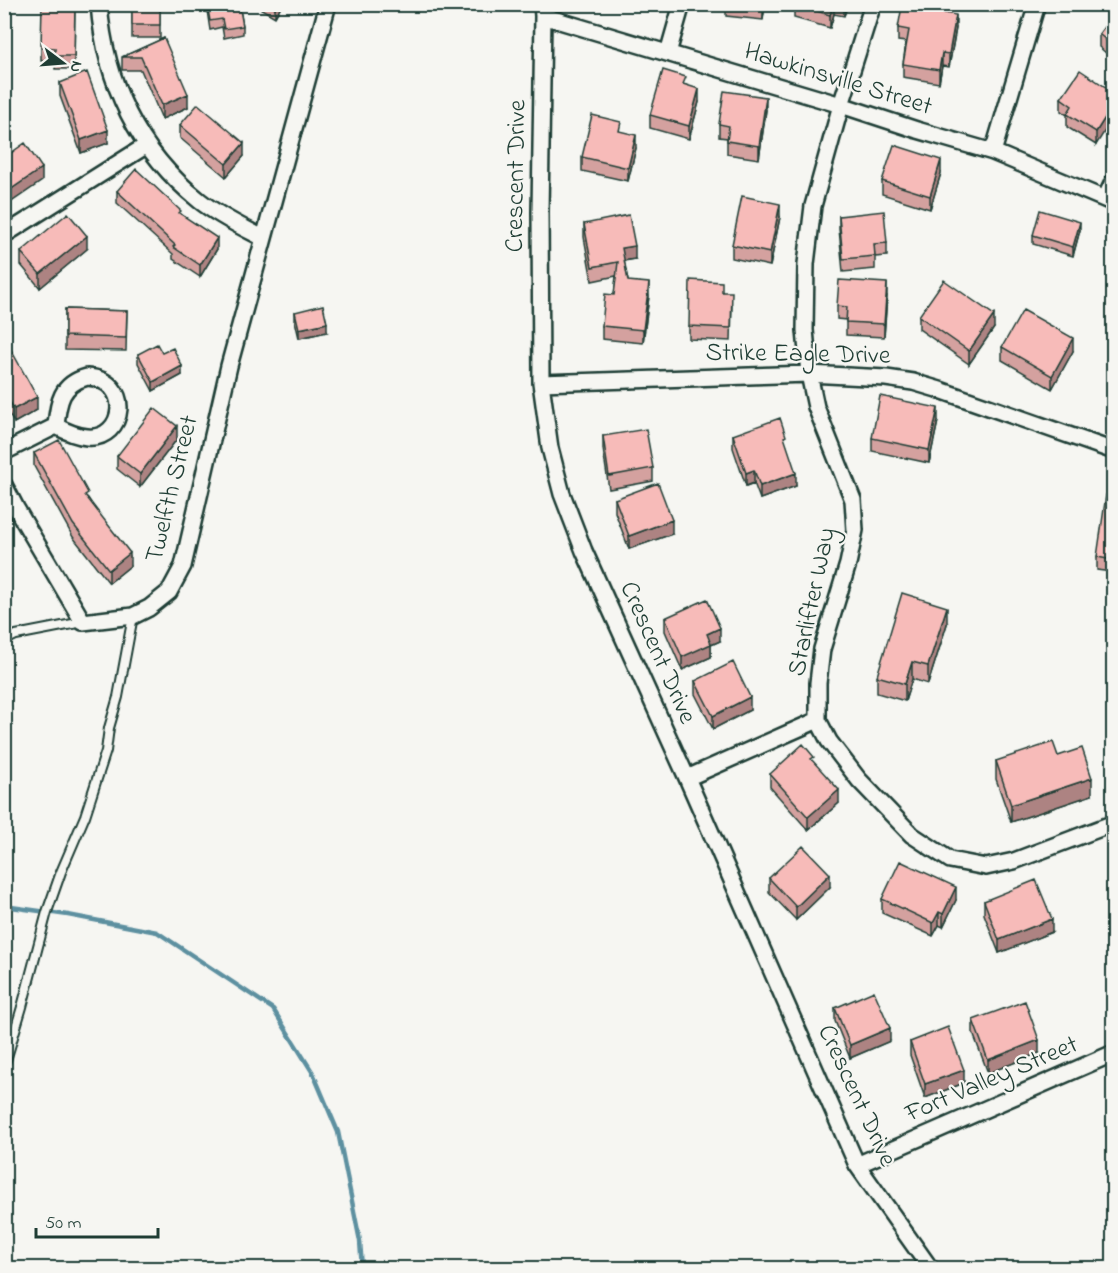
<svg xmlns="http://www.w3.org/2000/svg" width="1118" height="1273" font-family="'Indie Flower',sans-serif">
<style>
.lines{fill:none;stroke-linecap:round;stroke-linejoin:round}
.stream{stroke:#5d90a0;stroke-width:4.5}
.lane-casing{stroke:#1f3d34;stroke-width:12}
.street-casing{stroke:#1f3d34;stroke-width:20}
.lane{stroke:#f6f6f2;stroke-width:8}
.street{stroke:#f6f6f2;stroke-width:15}
.wall{fill:#d4a19f;stroke:#1f3d34;stroke-width:1.5}
.shaded-wall{fill:#ad8382;stroke:#1f3d34;stroke-width:1.5}
.building{fill:#f7bbb9;stroke:#1f3d34;stroke-width:1.5}
.labels{text-anchor:middle;dominant-baseline:central;stroke-width:4.5;stroke-linejoin:round;paint-order:stroke}
.street-label{font-size:26px;fill:#1f3d34;stroke:#f6f6f2}
</style>
<rect width="100%" height="100%" fill="#f6f6f2"/>
<filter id="ink" filterUnits="userSpaceOnUse"><feTurbulence type="fractalNoise" baseFrequency=".0167" numOctaves="2"/><feDisplacementMap in="SourceGraphic" scale="12" xChannelSelector="R" yChannelSelector="G"/><feConvolveMatrix kernelMatrix="1 2 1 2 8 2 1 2 1" color-interpolation-filters="sRGB"/></filter>
<g filter="url(#ink)">
<g class="lines">
<!-- stream -->
<path class="stream" d="M4 906 68 915 157 932 273 1009 313 1073 338 1132 360 1241 362 1268"/>
<!-- lane casing -->
<g class="lane-casing">
<path id="lane" d="M4 641 16 635 83 622
M4 1067 22 1007 47 912 61 872 85 816 106 751 109 728 118 697 133 616"/>
</g>
<!-- street casing -->
<g class="street-casing">
<path id="street" d="M99 4C105 83 138 152 200 201 219 216 242 227 263 238
M542 4 543 16 540 212 541 383 550 448 562 494 584 551 687 778 857 1165 930 1268
M873 4 841 105 813 206 806 264 805 330 809 374 816 407 853 500 855 530 848 564 822 649 818 683V720L829 741 859 780 912 835 950 860 986 867 1014 861 1114 823
M543 16 841 105 917 130 993 152 1114 203
M668 53 682 4
M993 152 1037 4
M1105 199 1114 180
M4 235 147 145
M87 377C134 380 125 441 87 437 76 436 65 431 56 426 58 402 61 384 87 377Z
M541 383 809 374 886 378 913 382 940 390 1114 451
M4 452 56 426
M4 485 16 508 83 622 133 616 149 608 169 592 183 566 229 366 328 4
M687 778 818 720
M857 1165 1114 1053"/>
</g>
<!-- lane -->
<use href="#lane" class="lane"/>
<!-- street -->
<use href="#street" class="street"/>
</g>
<!-- wall -->
<path class="wall" d="M75 4 74 69H55V61H41V47Z
M132 4H160V38H132Z
M206 4H239L243 26V34L224 38 222 27 210 30Z
M253 4H282L275 17Z
M726 4H773V7L765 6 763 20 726 16Z
M848 4 844 16 834 14 830 28 794 18V4Z
M1113 15V59L1099 47V34Z
M898 28H956L949 67 942 66 939 83 903 77V64L906 42 898 41Z
M164 38 188 107 162 119 141 70H122V57Z
M60 83 108 143 81 153 60 96Z
M686 85 699 102 689 139 650 128V115Z
M1113 92 1096 145 1067 127V115L1061 111V98Z
M766 110 759 159 727 154V138L719 137V124Z
M180 125 244 156 226 177 180 138Z
M621 132 636 148 628 181 582 171V157Z
M941 173 930 209 882 194V181Z
M117 191 181 214 217 249 200 277 173 259V254L117 203Z
M839 216 887 243V256L875 257V269L843 272 839 229Z
M780 217 770 266 732 258V245Z
M584 224 635 259 624 261 628 281 649 296 643 343 602 339V326L614 295 616 276 592 281 584 237Z
M1080 230 1073 256 1033 244V235Z
M87 249 40 288 21 265V252Z
M722 292 732 305 731 341 689 339V326Z
M887 296 884 337 846 335V320L837 319V306Z
M65 309 127 311 126 351 65 350Z
M295 312 327 332 299 338 295 321Z
M919 316 994 328 969 364 919 329Z
M4 337 37 410 14 423 4 405Z
M1002 347 1073 351 1052 389 1002 360Z
M162 353 182 375 153 391 138 363V354Z
M938 421 929 463 872 451V438Z
M733 435 786 444 796 486 760 499 754 483 746 486 733 448Z
M603 436 653 468V481L609 489 603 449Z
M177 439 140 487 117 469V456Z
M34 453 88 498 130 566 109 583 73 537 34 466Z
M1113 496V596L1111 595V582L1112 572 1097 570V557Z
M615 499 672 534 629 549 615 512Z
M665 618 720 641 711 645V657L682 670 665 631Z
M947 624 928 684 912 679 905 701 877 693V676Z
M695 681 750 710 713 729 695 694Z
M1058 756 1092 795 1011 822 996 779V761Z
M814 763 839 803 808 830 770 787V774Z
M769 878 830 887 796 920 769 892Z
M882 899 956 900 943 927 939 925 933 936 882 913Z
M984 901 1052 932 999 953 984 914Z
M835 1008 890 1041 850 1058 835 1021Z
M973 1020 1039 1053 988 1073 973 1033Z
M910 1042 964 1083 925 1098 910 1055Z"/>
<!-- shaded-wall -->
<path class="shaded-wall" d="M277 4H282L275 17V8Z
M763 4H765L763 20Z
M833 4H834V14L830 28V15Z
M844 4H848L844 16Z
M956 15V28L949 67V54Z
M942 53V66L939 83V70Z
M699 89V102L689 139V126Z
M188 94V107L162 119V105Z
M766 97V110L759 159V146Z
M1113 105V118L1096 145V132Z
M108 130V143L81 153V140Z
M636 135V148L628 181V168Z
M244 143V156L226 177V164Z
M941 160V173L930 209V196Z
M42 168V181L4 207V194Z
M780 204V217L770 266V253Z
M1080 222V230L1073 256V247Z
M87 236V249L40 288V274Z
M217 238V249L200 277V265Z
M635 246V259L622 261V248Z
M649 283V296L643 343V330Z
M887 283V296L884 337V324Z
M994 315V328L969 364V351Z
M327 323V332L299 338V329Z
M1073 338V351L1052 389V376Z
M182 366V375L153 391V382Z
M37 397V410L14 423V409Z
M938 408V421L929 463V450Z
M177 426V439L140 487V474Z
M754 470V483L746 486V473Z
M796 473V486L760 499V486Z
M672 520V534L629 549V536Z
M130 553V566L109 583V570Z
M947 607V624L928 684V666Z
M720 628V641L711 645V657L682 670V657L707 634Z
M912 662V679L905 701V684Z
M750 697V710L713 729V716Z
M1092 778V795L1011 822V805Z
M839 790V803L808 830V817Z
M830 874V887L796 920V907Z
M956 887V900L943 927V914Z
M939 912V925L933 936V923Z
M1052 919V932L999 953V940Z
M890 1028V1041L850 1058V1045Z
M1039 1040V1053L988 1073V1060Z
M964 1070V1083L925 1098V1084Z"/>
<!-- building -->
<path class="building" d="M42 4H75L74 56H55V48L41 47Z
M132 4H160V25H132Z
M207 4H239L243 26 224 29 222 19 210 21Z
M268 4H277L275 8Z
M743 4H763V7Z
M794 4H833L830 15Z
M902 6 956 15 949 54 942 53 939 70 903 64 909 30 898 28Z
M1113 15V46L1099 34Z
M164 38 188 94 162 105 141 57H122Z
M663 70 686 77 683 84 699 89 689 126 650 115Z
M1080 70 1113 92V105L1096 132 1067 114 1072 106 1061 98Z
M87 72 108 130 81 140 60 83Z
M724 91 766 97 759 146 727 141 729 126 719 124Z
M198 104 244 143 226 164 180 125Z
M592 115 621 122 619 131 636 135 628 168 582 157Z
M25 143 42 168 4 194V158Z
M894 145 941 160 930 196 882 181Z
M136 169 181 211 179 213 217 238 200 265 173 247 175 245 117 191Z
M742 196 780 204 770 253 732 245Z
M1040 210 1080 222 1073 247 1033 235Z
M884 211 887 243 874 244 875 256 843 259 839 216Z
M68 213 87 236 40 274 21 252Z
M629 215 635 246 622 248 628 281 649 283 643 330 602 326 605 294 614 295 618 262 592 267 584 224Z
M690 280 722 282V292H732L731 328 689 326Z
M839 280 887 283 884 324 846 322 847 307 837 306Z
M944 280 994 315 969 351 919 316Z
M323 305 327 323 299 329 295 312Z
M65 309 127 311 126 338 65 336Z
M1023 310 1073 338 1052 376 1002 347Z
M4 337 37 397 14 409 4 392Z
M157 344 162 353 173 348 182 366 153 382 138 354Z
M880 396 938 408 929 450 872 438Z
M154 408 177 426 140 474 117 456Z
M780 418 786 436 784 437 796 473 760 486 754 470 746 473 733 435Z
M646 429 653 468 609 476 603 436Z
M59 440 88 493 85 495 130 553 109 570 73 524 34 453Z
M658 483 672 520 629 536 615 499Z
M1106 495 1113 496V560L1097 557Z
M1113 562V583L1111 582Z
M902 593 947 607 928 666 912 662 905 684 877 676Z
M707 599 720 628 707 634 711 644 682 657 665 618Z
M733 662 750 697 713 716 695 681Z
M1053 742 1058 756 1082 748 1092 778 1011 805 996 761Z
M803 744 814 757 811 759 839 790 808 817 770 774Z
M803 846 830 874 796 907 769 878Z
M900 861 956 887 943 914 939 912 933 923 882 899Z
M1036 880 1052 919 999 940 984 901Z
M874 991 890 1028 850 1045 835 1008Z
M1025 1001 1039 1040 988 1060 973 1020Z
M948 1027 964 1070 925 1084 910 1042Z"/>
</g>
<g class="labels">
<!-- street labels -->
<g class="street-label">
<text transform="translate(838 80) rotate(17)">Hawkinsville Street</text>
<text transform="translate(517 176) rotate(-89)">Crescent Drive</text>
<text transform="translate(798 355) rotate(1)">Strike Eagle Drive</text>
<text transform="translate(173 489) rotate(-76)">Twelfth Street</text>
<text transform="translate(813 602) rotate(-78)">Starlifter Way</text>
<text transform="translate(657 653) rotate(66)">Crescent Drive</text>
<text transform="translate(992 1080) rotate(-23)">Fort Valley Street</text>
<text transform="translate(856 1096) rotate(65)">Crescent Drive</text>
</g>
</g>
<!-- margin -->
<rect width="1118" height="1273" fill="none" stroke="#f6f6f2" stroke-width="24"/>
<rect x="12" y="12" width="1094" height="1249" fill="none" stroke="#1f3d34" stroke-width="2" filter="url(#ink)"/>
<!-- north arrow -->
<g transform="translate(63 63) rotate(106)" stroke="#f6f6f2" stroke-width="4.5" paint-order="stroke">
<path d="M0-4.5L10 22L0 15L-10 22Z" fill="#1f3d34"/>
<text y="-9" font-size="16" font-weight="bold" text-anchor="middle" fill="#1f3d34">N</text>
</g>
<!-- scale -->
<path d="M36 1228v9h122v-9" fill="none" stroke="#1f3d34" stroke-width="3"/>
<text x="45" y="1228" font-size="18" fill="#1f3d34" stroke="#f6f6f2" stroke-width="4.5" paint-order="stroke">50 m</text>
</svg>
